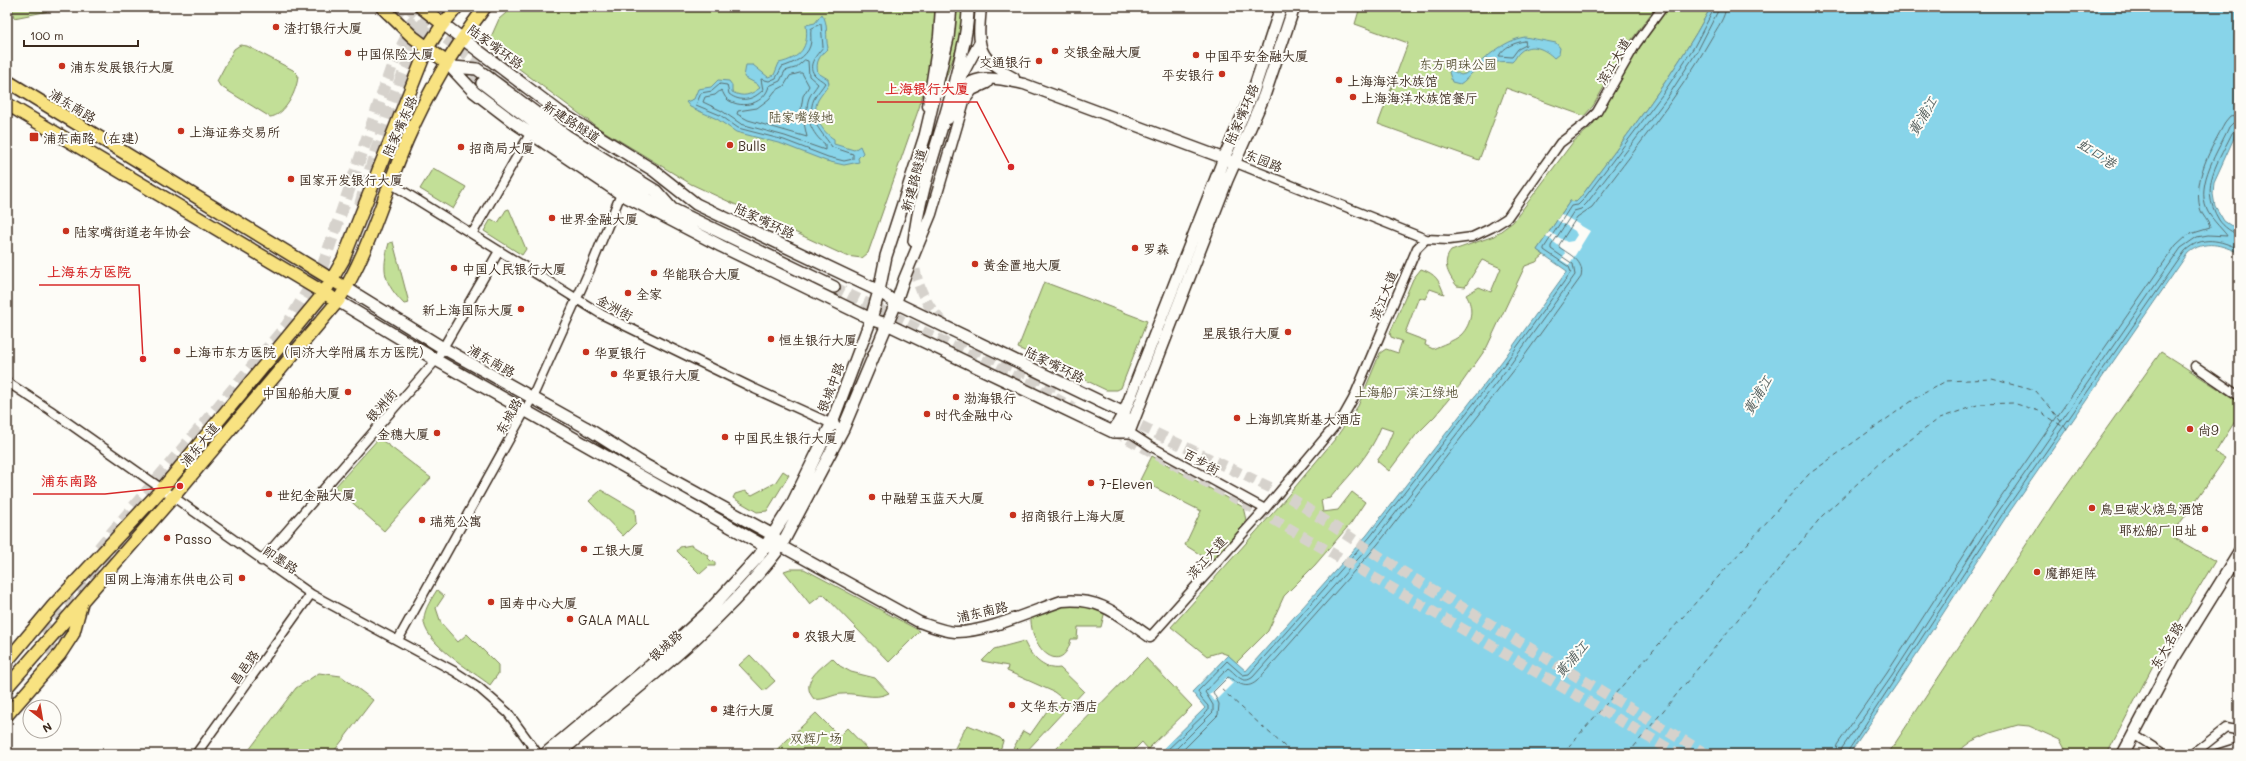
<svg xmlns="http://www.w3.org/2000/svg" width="2246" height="761" font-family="Mali,'LXGW WenKai TC',sans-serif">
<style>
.green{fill:#c2df97;stroke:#7e845a}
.water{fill:#88d4e9;stroke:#699098}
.pier{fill:#fdfcf7}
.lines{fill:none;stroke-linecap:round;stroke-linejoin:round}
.shore{stroke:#5a6e6f;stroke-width:1}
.ferry{stroke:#525d5b;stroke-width:1;stroke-dasharray:5 4;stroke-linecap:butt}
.secondary-tunnel{stroke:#d6d2cc;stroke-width:11;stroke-dasharray:11 5.5;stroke-linecap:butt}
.primary-tunnel{stroke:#d6d2cc;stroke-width:12;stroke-dasharray:12 6;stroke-linecap:butt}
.minor-casing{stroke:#3b2a1e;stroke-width:11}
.tertiary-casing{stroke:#3b2a1e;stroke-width:13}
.secondary-casing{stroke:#3b2a1e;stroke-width:14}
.primary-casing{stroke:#3b2a1e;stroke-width:15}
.minor{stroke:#fdfcf7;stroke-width:8}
.tertiary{stroke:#fdfcf7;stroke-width:10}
.secondary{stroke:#fdfcf7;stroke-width:11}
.primary{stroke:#f8e281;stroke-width:12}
.poi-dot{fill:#c8321e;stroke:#fdfcf7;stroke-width:1.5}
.labels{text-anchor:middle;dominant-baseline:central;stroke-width:4;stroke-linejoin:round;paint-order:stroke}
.poi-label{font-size:13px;fill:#3b2a1e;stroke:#fdfcf7;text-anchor:start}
.street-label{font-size:13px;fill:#3b2a1e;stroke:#fdfcf7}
.park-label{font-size:13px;fill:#5d573c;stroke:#fdfcf7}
.water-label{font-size:14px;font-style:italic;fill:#525d5b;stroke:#fdfcf7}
.leader{fill:none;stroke:#d62828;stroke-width:1.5}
.callout-dot{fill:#d62828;stroke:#fdfcf7;stroke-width:1.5}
.callout-label{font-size:14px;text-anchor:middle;font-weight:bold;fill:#d62828;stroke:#fdfcf7;stroke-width:4;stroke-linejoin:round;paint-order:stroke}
</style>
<rect width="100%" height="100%" fill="#fdfcf7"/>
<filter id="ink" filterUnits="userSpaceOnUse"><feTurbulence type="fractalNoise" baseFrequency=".025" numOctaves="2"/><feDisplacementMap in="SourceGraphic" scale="8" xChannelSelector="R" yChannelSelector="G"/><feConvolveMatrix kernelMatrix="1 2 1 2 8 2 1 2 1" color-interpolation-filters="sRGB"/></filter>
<g filter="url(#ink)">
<!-- green -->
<path class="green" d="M12 7H69L14 18Z
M513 7H939L933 58 919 108 868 253 862 258 846 256 691 184 597 127 498 53 491 37 499 19Z
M955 7H963L962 33 943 86 953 43Z
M1360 7H1656L1630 42 1593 106 1584 116 1506 88 1479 160 1378 124 1408 43 1355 24Z
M1665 7H1711C1674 76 1627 135 1580 198L1576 202 1570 201 1537 250 1544 255 1536 262 1525 266 1487 347 1461 384 1435 416 1416 435 1389 471 1377 461 1385 450 1393 431 1381 427C1370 456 1350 474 1330 498L1321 500 1323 512 1338 510 1352 492 1365 502 1351 523 1315 565 1284 596 1268 631 1236 663 1228 655 1220 652 1207 656 1171 627 1280 505 1335 439 1358 406 1380 353 1386 349 1398 353 1402 341 1391 337 1390 333 1413 279 1421 269C1436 274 1439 280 1444 294L1430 289 1425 299 1419 297 1405 333 1426 341 1425 345 1433 349C1441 345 1454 341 1461 335 1472 324 1474 307 1466 295L1479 287 1491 292 1501 268 1482 260 1465 287 1457 286C1449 276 1441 263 1451 251L1494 236 1513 222 1573 142 1592 126 1638 45Z
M240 45 247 46 293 70 298 75C298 89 285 116 270 117L220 86 217 81 234 49Z
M433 168 466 187 453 209 420 189Z
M509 209 526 249 522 255 484 231 491 219 498 223 506 210Z
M393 242 409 303 404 304C384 283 381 271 389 243Z
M1044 282 1147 321 1121 388 1117 390H1106L1018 348Z
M2161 352 2239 402V415L2215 453 2225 459 2171 536 2215 561 2158 656 2107 754H2062L2065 749 2060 740 2029 726 2018 725 1990 733 1972 741 1954 754H1888L2055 501Z
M379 438 431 478 384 531 335 487Z
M1152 456 1243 507 1246 520 1243 526 1212 562 1185 545 1201 511 1140 480Z
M783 471 789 475 767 511 757 512 733 498 735 494 745 491 752 495 775 483Z
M601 490 635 510 636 523 623 536 589 501Z
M691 545 709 556 708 558 711 561 715 562V566H709L700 574 677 551 680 547Z
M790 569H804L920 631 889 662 823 594 810 604 784 571Z
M437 590 444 596 436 608 441 623 458 642 467 634 498 665V674L490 685C473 671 421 642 424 618 425 608 432 598 437 590Z
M1065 605H1079L1105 611 1101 627H1078L1077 639H1071C1063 678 1029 649 1031 616Z
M1024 641C1030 655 1043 671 1060 668L1084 691 1071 705 1054 692 1007 671 1008 666 982 661 994 649Z
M750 655 775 681 764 691 739 665Z
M832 658 840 666 851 672 875 678 889 693C874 701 858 692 842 694 833 694 824 701 814 699 799 682 820 669 832 658Z
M1146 658 1192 706 1148 749 1142 742 1130 754H1051Z
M319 673 341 676 373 700 332 754H246L296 688Z
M1054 701 1065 710 1024 754H1010L1023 731 1030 735Z
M816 713 839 736 847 728 872 754H772Z
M968 725 1000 738 1003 741 999 754H952L965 728Z"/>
<!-- water -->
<path class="water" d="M1711 7H2239V127L2214 182 2213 194 2215 206 2224 221 2239 231V253C2222 245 2205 239 2188 253L2006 517 1899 681 1849 754H1158L1205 708 1192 692 1228 655 1246 671 1367 535 1503 360 1567 271 1537 250 1570 201 1576 202 1580 198C1627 135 1674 76 1711 7Z
M822 14C829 24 825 36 828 48 820 56 815 61 818 73L828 79 829 84C826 89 821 95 818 100 811 114 822 132 834 139V144L854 150 860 146 863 153 858 158 859 162 844 165 826 161 782 144 736 132 717 119 690 107 686 102 694 99 698 89 711 87 718 80 729 81 732 85V92C744 98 750 95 760 88L757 84 744 77 746 65H753L768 77 774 75 779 63C801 58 809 47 806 25L815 23Z
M1525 37 1556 43 1560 48 1559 54 1554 58C1545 49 1531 42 1520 52 1516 55 1516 59 1512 62 1498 60 1482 64 1472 73 1467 78 1465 81 1460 84L1452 82 1449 72 1451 70 1461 75 1465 74C1483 61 1503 40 1525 37Z"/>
<!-- pier -->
<path class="pier" d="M1561 214 1590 231 1569 265 1561 260 1565 254 1564 250 1546 236 1549 232 1567 242 1573 241 1577 235 1575 231 1557 220Z
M1227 677 1233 683 1215 701 1209 695Z"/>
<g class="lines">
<!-- shore -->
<path class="shore" d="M821 24 823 47C817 55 807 64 814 74 817 78 822 80 825 83 822 88 817 93 814 99 805 118 824 134 832 147L853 154V159L844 161 828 157 784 140 738 128 720 115 696 105 701 93 712 91 720 84 727 85 729 94C741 103 753 100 763 90L761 79 769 81 776 78 782 67C792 64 807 57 810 46 812 41 810 34 811 29Z
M1525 41 1526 45 1518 49 1512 57 1499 56C1503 47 1516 42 1525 41Z
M805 60 808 61 809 76 818 84C815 89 811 93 809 98 803 114 812 135 825 144V150L785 136 741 124 722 111 703 102 705 97 715 95 721 90C724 93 724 97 728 100 743 110 765 103 769 86L780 81 785 71 795 68Z
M800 73H802L809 86 803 96 801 109 807 137 748 120 737 114 738 111 757 108 769 99 775 91 784 86 790 76Z
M2239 126 2234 129C2219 162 2198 185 2219 220 2223 226 2233 234 2239 234
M1163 754 1208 711V706L1201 698 1198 691 1227 661 1243 675 1249 674 1370 537 1506 362 1571 272 1569 267 1544 250V248L1571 206 1578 205 1583 200 1662 95 1694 47 1715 7
M1171 754 1213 712V705L1205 692 1228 668C1236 673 1242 686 1253 677L1374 541 1510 365 1575 275 1573 264 1551 249V246L1574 211 1581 209 1587 203 1667 98 1698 50 1720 7
M1179 754 1218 715 1219 704 1213 692 1228 677C1238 682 1245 691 1257 681L1378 544 1515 369 1581 277C1585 261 1570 255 1559 247V245L1577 217 1592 207C1633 151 1678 98 1712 37 1717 28 1725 18 1726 7
M1835 754 1837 745 1887 673 1993 509 2176 245 2187 235 2210 228C2209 221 2202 216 2200 208 2193 179 2211 148 2225 123L2230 117 2239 115
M1841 754 1842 748 1892 676 1998 512 2181 248 2197 237 2208 235 2227 236C2227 234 2210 218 2207 210 2195 183 2219 150 2229 127L2233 123 2239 121
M1846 754 2002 515 2185 251C2202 235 2220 240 2239 249"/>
<!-- ferry -->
<path class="ferry" d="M1221 689 1293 754
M1562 754 1809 474 1919 396 1946 381 1992 379 2036 391 2067 429
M1628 754 1822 516 1884 459 1940 418 1980 404 2013 403 2039 411 2065 428"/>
<!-- secondary-tunnel -->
<path class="secondary-tunnel" d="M395 7 437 48
M408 7 441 35 522 96
M459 65 482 83
M913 253C917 336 996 358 1059 388
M834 287 1035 387 1073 408
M1126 419 1286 495 1403 572 1706 754
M1114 431 1266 515 1678 754"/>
<!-- primary-tunnel -->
<path class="primary-tunnel" d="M360 205C379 137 400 68 436 7
M262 377 300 333 310 316
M99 548 287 325 323 265 393 63 422 7
M45 635 155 504
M49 656 74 623"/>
<!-- minor casing -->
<g class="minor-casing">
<path id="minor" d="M1236 163 1426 239
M390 183 601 314 755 389 843 429
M472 234 530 134
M2195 366 2239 396
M7 382 50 410 311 594 454 671 477 686 508 713 538 754
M1129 432 1152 447 1265 509
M261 561 436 360 499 251
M1150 637 1265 509 1344 415 1353 399 1417 248 1426 239 1449 240 1472 237 1491 228 1507 218 1560 143 1585 124 1597 112 1636 44 1663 7
M398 640 532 398 591 267 621 194
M2133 734 2164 754
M196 754 311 594
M2193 754 2226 728 2236 730 2239 736
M2217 754 2239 747"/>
</g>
<!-- tertiary casing -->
<g class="tertiary-casing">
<path id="tertiary" d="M981 7C977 47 977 58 1014 78
M955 88 980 42
M928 106 939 36 941 7
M948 119C953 113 954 104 957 96 971 70 1001 79 1024 84L1231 161
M896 303 904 279 931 214 964 101 972 90 987 83
M781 546 919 622C931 626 942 631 955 632 985 633 1032 611 1062 601 1102 597 1119 616 1150 637"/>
</g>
<!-- secondary casing -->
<g class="secondary-casing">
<path id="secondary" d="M443 24 561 113 653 170 696 204 879 291 896 303 1124 413 1129 432
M446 62 474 92 512 121 621 194 721 246 871 319 889 325 1113 432H1129
M453 67 477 69 567 136 656 191 672 209
M482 83 550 135 674 216
M668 207 834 287
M914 241C920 185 943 131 956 76 962 52 968 31 968 7
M346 288 443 348 585 427 645 465 773 535 778 541
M338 301 436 360 766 547H772
M1113 432 1124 413 1224 158 1253 92 1281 7
M1129 432 1227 180 1264 96 1294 7
M545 754 651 665 707 613 759 556 791 506 831 425 871 319 879 291 886 256 925 136 948 38 951 7
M558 754C633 691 722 625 781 546L843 429 896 303
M2123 754 2174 658 2239 553"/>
</g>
<!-- primary casing -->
<g class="primary-casing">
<path id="primary" d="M382 7 413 37 446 62
M421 7 443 24
M7 81 339 284
M7 104 331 297
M7 661 53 606 162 489 324 293 343 260 427 48 443 24 457 7
M7 687 173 497 338 301C369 252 384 194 407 140 429 90 452 51 485 7
M7 715 60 654 73 634 82 601"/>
</g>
<!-- minor -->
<use href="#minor" class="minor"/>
<!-- tertiary -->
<use href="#tertiary" class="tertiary"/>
<!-- secondary -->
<use href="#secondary" class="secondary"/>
<!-- primary -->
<use href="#primary" class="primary"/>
</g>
</g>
<!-- markers -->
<g class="poi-dot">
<circle cx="276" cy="27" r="4"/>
<circle cx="1055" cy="51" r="4"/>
<circle cx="348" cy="53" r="4"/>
<circle cx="1196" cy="55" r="4"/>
<circle cx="1039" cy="61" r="4"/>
<circle cx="62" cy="66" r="4"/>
<circle cx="1222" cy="74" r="4"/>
<circle cx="1339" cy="80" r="4"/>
<circle cx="1353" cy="97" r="4"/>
<circle cx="181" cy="131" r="4"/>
<rect x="29" y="132" width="10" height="10" rx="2"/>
<circle cx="730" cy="145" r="4"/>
<circle cx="461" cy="147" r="4"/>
<circle cx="291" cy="179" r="4"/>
<circle cx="552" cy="218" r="4"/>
<circle cx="66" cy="231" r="4"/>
<circle cx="1135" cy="248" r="4"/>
<circle cx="975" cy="264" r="4"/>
<circle cx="454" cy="268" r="4"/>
<circle cx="654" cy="273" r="4"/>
<circle cx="628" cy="293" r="4"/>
<circle cx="521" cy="309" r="4"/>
<circle cx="1288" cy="332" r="4"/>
<circle cx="771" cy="339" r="4"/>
<circle cx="177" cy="351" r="4"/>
<circle cx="586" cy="352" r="4"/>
<circle cx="614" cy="374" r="4"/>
<circle cx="348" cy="392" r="4"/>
<circle cx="956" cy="397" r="4"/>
<circle cx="927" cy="414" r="4"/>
<circle cx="1237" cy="418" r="4"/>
<circle cx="2190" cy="429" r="4"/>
<circle cx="437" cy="433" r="4"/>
<circle cx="725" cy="437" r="4"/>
<circle cx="1091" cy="483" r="4"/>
<circle cx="269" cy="494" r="4"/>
<circle cx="872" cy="497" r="4"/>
<circle cx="2092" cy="508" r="4"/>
<circle cx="1013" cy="515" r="4"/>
<circle cx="422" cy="520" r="4"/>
<circle cx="2205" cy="529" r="4"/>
<circle cx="167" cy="538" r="4"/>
<circle cx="584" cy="549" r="4"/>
<circle cx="2037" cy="572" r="4"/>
<circle cx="242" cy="578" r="4"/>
<circle cx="491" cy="602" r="4"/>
<circle cx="570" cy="619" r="4"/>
<circle cx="796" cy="635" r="4"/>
<circle cx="1012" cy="705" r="4"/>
<circle cx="714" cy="709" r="4"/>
</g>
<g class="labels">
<!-- poi labels -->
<g class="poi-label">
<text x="284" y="27">渣打银行大厦</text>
<text x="1063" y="51">交银金融大厦</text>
<text x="356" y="53">中国保险大厦</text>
<text x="1204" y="55">中国平安金融大厦</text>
<text x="1031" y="61" text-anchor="end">交通银行</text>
<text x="70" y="66">浦东发展银行大厦</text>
<text x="1214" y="74" text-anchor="end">平安银行</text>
<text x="1347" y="80">上海海洋水族馆</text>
<text x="1361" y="97">上海海洋水族馆餐厅</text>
<text x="189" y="131">上海证券交易所</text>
<text x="43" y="137">浦东南路（在建）</text>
<text x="738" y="145">Bulls</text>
<text x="469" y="147">招商局大厦</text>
<text x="299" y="179">国家开发银行大厦</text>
<text x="560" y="218">世界金融大厦</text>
<text x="74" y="231">陆家嘴街道老年协会</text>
<text x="1143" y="248">罗森</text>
<text x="983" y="264">黄金置地大厦</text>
<text x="462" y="268">中国人民银行大厦</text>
<text x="662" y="273">华能联合大厦</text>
<text x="636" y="293">全家</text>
<text x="513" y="309" text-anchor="end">新上海国际大厦</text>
<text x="1280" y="332" text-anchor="end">星展银行大厦</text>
<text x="779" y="339">恒生银行大厦</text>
<text x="185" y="351">上海市东方医院（同济大学附属东方医院）</text>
<text x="594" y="352">华夏银行</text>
<text x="622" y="374">华夏银行大厦</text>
<text x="340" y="392" text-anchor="end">中国船舶大厦</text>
<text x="964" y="397">渤海银行</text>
<text x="935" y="414">时代金融中心</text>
<text x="1245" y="418">上海凯宾斯基大酒店</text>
<text x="2198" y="429">尚9</text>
<text x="429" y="433" text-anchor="end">金穗大厦</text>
<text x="733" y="437">中国民生银行大厦</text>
<text x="1099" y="483">7-Eleven</text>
<text x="277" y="494">世纪金融大厦</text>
<text x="880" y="497">中融碧玉蓝天大厦</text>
<text x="2100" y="508">鳥旦碳火烧鸟酒馆</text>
<text x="1021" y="515">招商银行上海大厦</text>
<text x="430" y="520">瑞苑公寓</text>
<text x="2197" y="529" text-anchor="end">耶松船厂旧址</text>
<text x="175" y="538">Passo</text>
<text x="592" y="549">工银大厦</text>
<text x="2045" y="572">魔都矩阵</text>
<text x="234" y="578" text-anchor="end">国网上海浦东供电公司</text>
<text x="499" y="602">国寿中心大厦</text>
<text x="578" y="619">GALA MALL</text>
<text x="804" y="635">农银大厦</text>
<text x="1020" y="705">文华东方酒店</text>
<text x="722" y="709">建行大厦</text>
</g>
<!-- street labels -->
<g class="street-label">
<text transform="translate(496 46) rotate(36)">陆家嘴环路</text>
<text transform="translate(1613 61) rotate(-59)">滨江大道</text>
<text transform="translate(73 105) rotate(31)">浦东南路</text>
<text transform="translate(1241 114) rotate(-67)">陆家嘴环路</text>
<text transform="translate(572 121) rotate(33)">新建路隧道</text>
<text transform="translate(399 126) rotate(-66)">陆家嘴东路</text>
<text transform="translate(1264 160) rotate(22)">东园路</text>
<text transform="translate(913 180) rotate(-75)">新建路隧道</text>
<text transform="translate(765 220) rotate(25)">陆家嘴环路</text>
<text transform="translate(1383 295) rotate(-68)">滨江大道</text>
<text transform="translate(615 307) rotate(28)">金洲街</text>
<text transform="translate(492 360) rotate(30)">浦东南路</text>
<text transform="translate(1055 364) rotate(26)">陆家嘴环路</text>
<text transform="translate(830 387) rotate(-69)">银城中路</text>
<text transform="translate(381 405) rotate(-49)">银洲街</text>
<text transform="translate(508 416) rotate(-61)">东城路</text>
<text transform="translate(199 444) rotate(-50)">浦东大道</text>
<text transform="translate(1202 461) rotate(29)">百步街</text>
<text transform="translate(1206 557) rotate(-48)">滨江大道</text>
<text transform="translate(281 559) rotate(34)">即墨路</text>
<text transform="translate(982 611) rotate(-13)">浦东南路</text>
<text transform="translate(665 645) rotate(-42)">银城路</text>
<text transform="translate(2166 645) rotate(-60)">东大名路</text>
<text transform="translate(244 667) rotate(-54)">昌邑路</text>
</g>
<!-- park labels -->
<g class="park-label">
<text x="1458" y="63">东方明珠公园</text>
<text x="801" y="116">陆家嘴绿地</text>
<text x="1406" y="391">上海船厂滨江绿地</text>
<text x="816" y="737">双辉广场</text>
</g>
<!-- water labels -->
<g class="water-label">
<text transform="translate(1922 116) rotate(-59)">黄浦江</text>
<text transform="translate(2097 153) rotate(33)">虹口港</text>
<text transform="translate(1757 395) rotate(-59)">黄浦江</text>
<text transform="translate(1571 659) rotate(-49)">黄浦江</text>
</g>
</g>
<!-- callouts -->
<path class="leader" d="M1011 167L977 102H877M143 359L139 285H39M180 486L105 494H33"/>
<g class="callout-dot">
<circle cx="1011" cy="167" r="4"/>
<circle cx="143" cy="359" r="4"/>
<circle cx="180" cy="486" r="4"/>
</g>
<g class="callout-label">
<text x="927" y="94">上海银行大厦</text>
<text x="89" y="277">上海东方医院</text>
<text x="69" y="486">浦东南路</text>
</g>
<!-- margin -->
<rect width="2246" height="761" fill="none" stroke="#fdfcf7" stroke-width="24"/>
<rect x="12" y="12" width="2222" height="737" fill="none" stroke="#3b2a1e" stroke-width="1.5" filter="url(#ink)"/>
<!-- north arrow -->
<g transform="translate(42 719) rotate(149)"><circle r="19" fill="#fdfcf7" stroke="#afa8a0"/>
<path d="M0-3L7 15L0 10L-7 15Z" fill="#c8321e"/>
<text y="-6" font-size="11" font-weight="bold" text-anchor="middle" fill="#3b2a1e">N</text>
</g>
<!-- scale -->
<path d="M24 40v6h114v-6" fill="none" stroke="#3b2a1e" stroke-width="2"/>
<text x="30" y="40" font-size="12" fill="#3b2a1e" stroke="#fdfcf7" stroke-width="3" paint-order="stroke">100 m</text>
</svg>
